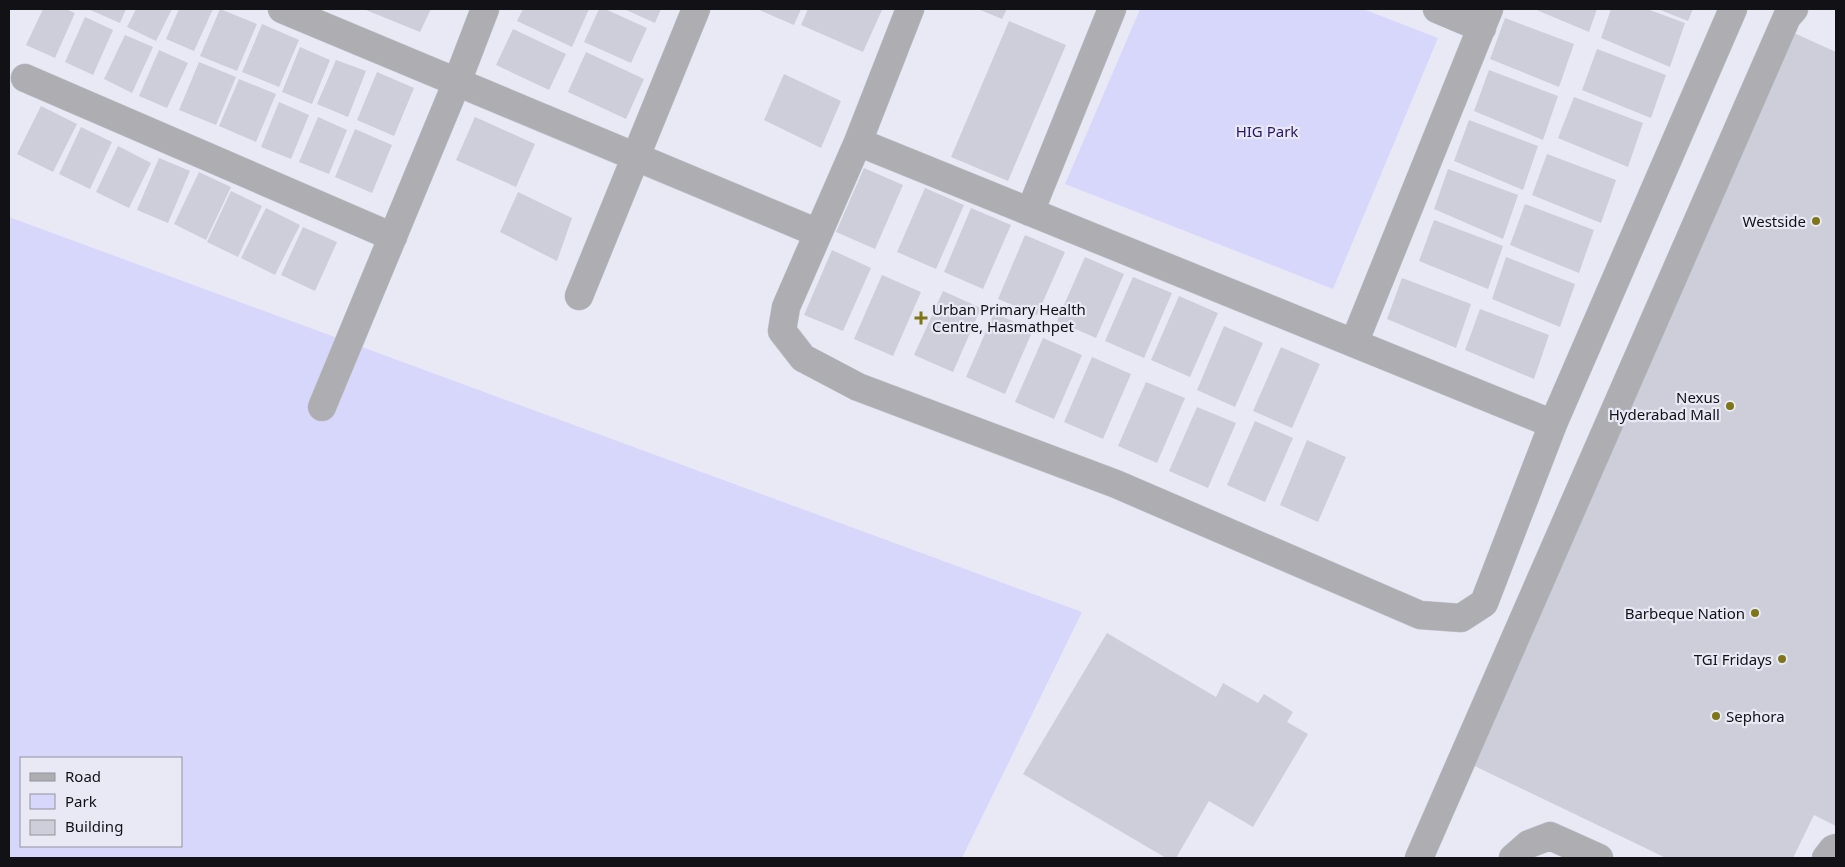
<svg xmlns="http://www.w3.org/2000/svg" width="1845" height="867" font-family="'Noto Sans',sans-serif">
<style>
.green{fill:#d6d7fb;fill-rule:evenodd}
.building{fill:#cdceda}
.lines{fill:none;stroke-linecap:round;stroke-linejoin:round}
.minor-casing{stroke:#c7c7d2;stroke-width:29}
.minor{stroke:#adadb2;stroke-width:28}
.poi-dot{fill:#7e7519;stroke:#e9e9f6;stroke-width:2}
.labels{text-anchor:middle;dominant-baseline:central;stroke-width:4.5;stroke-linejoin:round;paint-order:stroke}
.park-label{font-size:15px;fill:#28156b;stroke:#e9e9f6}
.poi-label{font-size:15px;fill:#121216;stroke:#e9e9f6;text-anchor:end}
</style>
<rect width="100%" height="100%" fill="#e9e9f6"/>
<!-- green -->
<path class="green" d="M1140 9H1363L1438 38 1333 289 1065 184Z
M9 217 1082 612 962 858H9ZM21 758H181V846H21Z"/>
<!-- building -->
<path class="building" d="M43 9H66L75 13 55 58 26 45Z
M88 9H126L120 23Z
M136 9H172L156 41 127 27Z
M179 9H213L194 51 166 39Z
M220 9 257 24 237 71 200 56Z
M367 9H431L420 32 366 10Z
M523 9H589L572 47 517 21Z
M599 9H605L647 28 631 63 584 42Z
M624 9H661L655 23Z
M757 9H801L794 25Z
M808 9H878L882 10 863 52 801 25Z
M978 9H1007L1002 19Z
M1534 9H1597L1589 32Z
M1611 9H1647L1685 23 1670 67 1601 38Z
M1658 9H1693L1688 21Z
M85 17 113 30 93 75 65 62Z
M1505 18 1574 44 1559 87 1490 59Z
M1009 21 1066 45 1008 181 951 157Z
M262 24 299 40 279 87 242 72Z
M513 29 566 54 549 90 496 65Z
M1794 33 1836 52V826L1814 815 1793 858H1666L1462 760Z
M125 35 153 47 132 93 104 79Z
M300 47 330 60 312 104 282 92Z
M1597 49 1666 75 1651 118 1582 90Z
M159 50 188 63 167 108 139 96Z
M586 52 644 79 626 119 568 92Z
M336 60 366 71 348 117 317 104Z
M199 62 236 77 216 125 179 110Z
M1489 70 1558 96 1543 140 1474 111Z
M377 72 414 88 394 136 357 120Z
M784 74 841 101 821 148 764 120Z
M239 79 276 94 256 142 219 126Z
M1574 97 1643 123 1628 167 1558 138Z
M279 102 309 115 291 159 261 147Z
M41 106 77 124 53 172 17 154Z
M318 117 347 130 329 174 299 162Z
M475 117 535 144 516 187 456 160Z
M1469 120 1538 146 1523 190 1454 161Z
M81 127 112 142 90 189 59 174Z
M355 129 392 145 372 193 335 177Z
M118 146 151 163 129 208 96 192Z
M1547 154 1616 180 1601 223 1532 195Z
M159 158 190 171 168 223 137 210Z
M864 168 903 185 875 249 836 232Z
M1448 169 1518 195 1503 239 1434 209Z
M199 172 231 187 206 240 174 224Z
M925 188 964 205 936 269 897 252Z
M231 191 262 206 238 257 207 242Z
M518 192 572 218 557 261 500 232Z
M1525 204 1594 230 1579 273 1510 245Z
M266 208 300 225 275 275 241 258Z
M971 208 1011 225 983 289 944 272Z
M1434 220 1503 246 1488 289 1419 261Z
M303 227 337 242 315 291 281 275Z
M1025 235 1065 252 1037 315 998 299Z
M832 250 871 268 843 331 804 315Z
M1085 257 1124 274 1096 338 1057 321Z
M1506 257 1575 284 1560 327 1492 299Z
M882 275 921 292 893 356 854 339Z
M1133 277 1172 293 1144 358 1105 341Z
M1402 278 1471 304 1456 348 1387 319Z
M943 291 981 308 953 372 914 355Z
M1179 296 1218 313 1190 377 1151 360Z
M1480 309 1549 335 1534 379 1465 350Z
M994 313 1033 330 1005 394 966 377Z
M1224 326 1263 343 1235 407 1197 390Z
M1043 338 1082 355 1054 419 1015 402Z
M1281 347 1320 364 1292 428 1253 411Z
M1092 357 1131 374 1103 439 1064 422Z
M1146 382 1185 398 1157 463 1118 446Z
M1197 407 1236 423 1208 488 1169 471Z
M1255 421 1293 438 1265 502 1227 485Z
M1307 440 1346 457 1318 522 1280 505Z
M1107 633 1216 697 1223 683 1258 703 1264 694 1293 712 1287 722 1308 734 1253 827 1209 801 1176 858H1166L1023 774Z"/>
<g class="lines">
<!-- minor casing -->
<g class="minor-casing">
<path id="minor" d="M282 9 818 233
M910 9 858 142 786 307 782 331 803 358 858 387 1116 484 1420 615 1461 618 1484 603 1553 424 1733 9
M1437 9 1482 28
M25 78 393 237
M858 142 1553 424
M1030 212 1112 9
M579 296 696 9
M1354 343 1489 9
M322 407 457 82 485 9
M1419 858 1787 17 1794 9
M1513 858 1529 844 1550 836 1599 858
M1826 858 1833 849 1836 848"/>
</g>
<!-- minor -->
<use href="#minor" class="minor"/>
</g>
<!-- markers -->
<g class="poi-dot">
<circle cx="1816" cy="221" r="5"/>
<path d="M918.5 310.5h5v5h5v5h-5v5h-5v-5h-5v-5h5z"/>
<circle cx="1730" cy="406" r="5"/>
<circle cx="1755" cy="613" r="5"/>
<circle cx="1782" cy="659" r="5"/>
<circle cx="1716" cy="716" r="5"/>
</g>
<g class="labels">
<!-- park labels -->
<g class="park-label">
<text x="1267" y="131">HIG Park</text>
</g>
<!-- poi labels -->
<g class="poi-label">
<text x="1806" y="221">Westside</text>
<text x="932" y="309" text-anchor="start">Urban Primary Health<tspan x="932" dy="17">Centre, Hasmathpet</tspan></text>
<text x="1720" y="397">Nexus<tspan x="1720" dy="17">Hyderabad Mall</tspan></text>
<text x="1745" y="613">Barbeque Nation</text>
<text x="1772" y="659">TGI Fridays</text>
<text x="1726" y="716" text-anchor="start">Sephora</text>
</g>
</g>
<!-- border -->
<rect width="1845" height="867" fill="none" stroke="#121216" stroke-width="20"/>
<!-- legend -->
<rect x="20" y="757" width="162" height="90" fill="#e9e9f6" stroke="#93939c"/>
<rect x="30" y="773" width="25" height="8" fill="#adadb2" stroke="#93939c"/>
<text x="65" y="782" font-size="15" fill="#121216">Road</text>
<rect x="30" y="794" width="25" height="15" fill="#d6d7fb" stroke="#93939c"/>
<text x="65" y="807" font-size="15" fill="#121216">Park</text>
<rect x="30" y="820" width="25" height="15" fill="#cdceda" stroke="#93939c"/>
<text x="65" y="832" font-size="15" fill="#121216">Building</text>
</svg>
